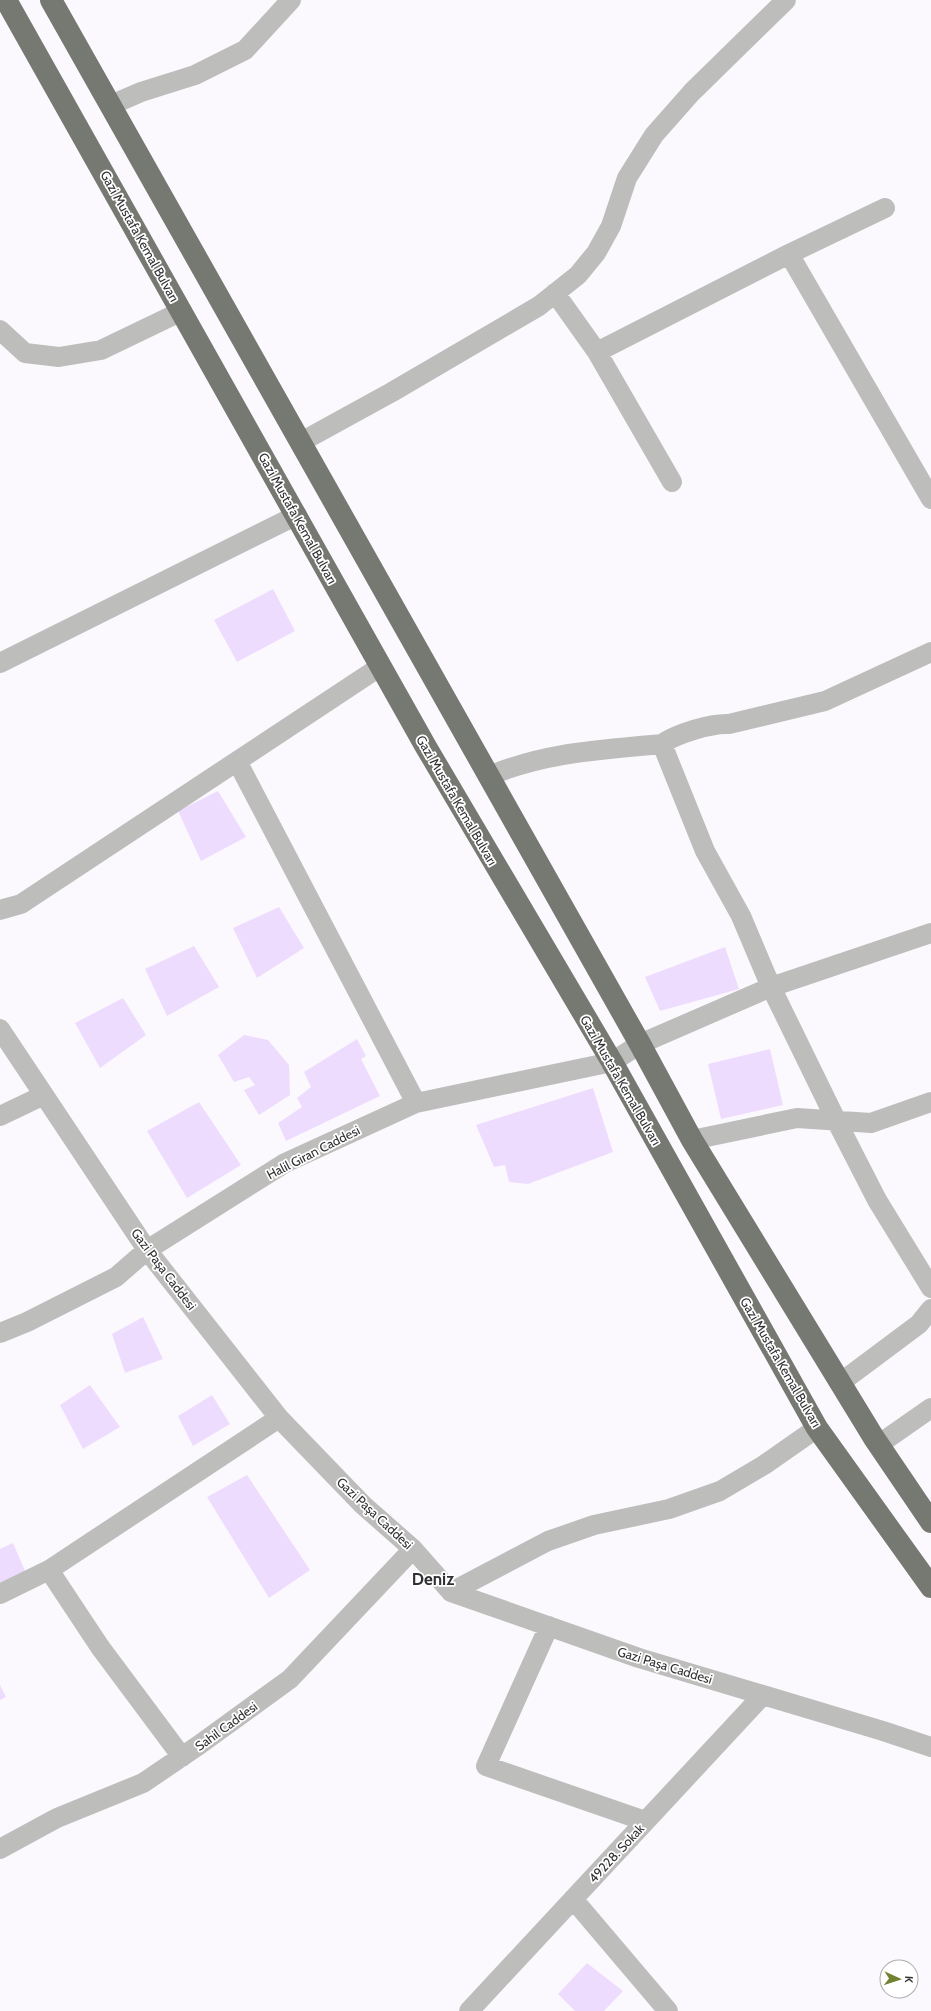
<svg xmlns="http://www.w3.org/2000/svg" width="931" height="2011" font-family="Cabin,sans-serif">
<style>
.building{fill:#eedcfe}
.lines{fill:none;stroke-linecap:round;stroke-linejoin:round}
.minor{stroke:#bdbebb;stroke-width:20}
.highway{stroke:#767872;stroke-width:22}
.labels{text-anchor:middle;dominant-baseline:central;stroke-width:3.5;stroke-linejoin:round;paint-order:stroke}
.street-label{font-size:13px;fill:#323033;stroke:#fff}
.district-label{font-size:17px;font-weight:bold;fill:#323033;stroke:#fff}
</style>
<rect width="100%" height="100%" fill="#fcf9fe"/>
<!-- building -->
<path class="building" d="M273 589 295 631 237 662 214 620Z
M218 791 246 837 201 861 178 811Z
M279 907 304 948 257 978 233 928Z
M194 946 219 987 167 1016 145 969Z
M725 947 739 989 660 1011 645 977Z
M123 998 146 1035 100 1068 75 1023Z
M244 1035 268 1040 289 1065 290 1095 259 1115 244 1090 255 1085 249 1077 234 1082 218 1055Z
M357 1039 366 1056 361 1059 380 1096 286 1141 278 1123 302 1107 297 1098 311 1087 304 1072Z
M770 1049 783 1105 721 1119 708 1064Z
M593 1088 613 1152 528 1184 509 1182 505 1165 494 1167 476 1125Z
M199 1102 241 1165 187 1198 147 1131Z
M143 1317 163 1359 125 1373 112 1334Z
M90 1385 120 1427 83 1449 60 1405Z
M212 1395 230 1424 193 1446 178 1416Z
M247 1475 310 1570 269 1598 207 1497Z
M13 1543 26 1573 0 1584V1549Z
M0 1685 6 1697 0 1700Z
M587 1963 623 1991 604 2011H575L558 1994Z"/>
<g class="lines">
<!-- minor -->
<path class="minor" d="M111 105 141 92 195 75 245 50 291 0
M789 254 885 208
M555 293 597 352 789 254 931 499
M0 330 25 353 59 357 101 350 182 311
M597 352 672 482
M301 442 392 392 539 306 578 275 596 253 611 226 627 178 654 135 692 92 786 0
M0 663 297 515
M662 744 705 851 741 916 771 987 836 1120 877 1200 931 1288
M237 761 416 1103
M489 776C546 752 601 750 662 744 676 734 711 723 729 724L825 701 931 652
M0 910 21 904 381 666
M0 1029 147 1250 279 1418 363 1505 413 1549 451 1592 639 1658 883 1731 931 1747
M0 1116 44 1095
M692 1140 797 1118 871 1123 931 1102
M0 1333 27 1322 116 1277 147 1250 285 1163 416 1103 612 1062 640 1044 771 987 931 933
M840 1383 919 1324 931 1309
M878 1445 931 1408
M49 1570 100 1647 182 1757
M451 1592 548 1541 594 1525 669 1509 720 1491 764 1465 817 1428
M0 1594 49 1570 279 1418
M549 1626 486 1766 645 1821
M0 1849 57 1818 143 1783 199 1745 290 1679 413 1549
M573 1899 668 2011
M469 2011 763 1695"/>
<!-- highway -->
<path class="highway" d="M6 0 426 747 612 1062 817 1428 931 1587
M51 0 640 1044 692 1140 874 1438 931 1522"/>
</g>
<g class="labels">
<!-- street labels -->
<g class="street-label">
<text transform="translate(140 236) rotate(61)">Gazi Mustafa Kemal Bulvarı</text>
<text transform="translate(298 518) rotate(61)">Gazi Mustafa Kemal Bulvarı</text>
<text transform="translate(457 800) rotate(60)">Gazi Mustafa Kemal Bulvarı</text>
<text transform="translate(621 1080) rotate(60)">Gazi Mustafa Kemal Bulvarı</text>
<text transform="translate(313 1152) rotate(-27)">Halil Giran Caddesi</text>
<text transform="translate(164 1269) rotate(53)">Gazi Paşa Caddesi</text>
<text transform="translate(781 1362) rotate(60)">Gazi Mustafa Kemal Bulvarı</text>
<text transform="translate(375 1513) rotate(43)">Gazi Paşa Caddesi</text>
<text transform="translate(665 1665) rotate(17)">Gazi Paşa Caddesi</text>
<text transform="translate(226 1726) rotate(-36)">Sahil Caddesi</text>
<text transform="translate(616 1853) rotate(-47)">49228. Sokak</text>
</g>
<!-- district labels -->
<g class="district-label">
<text x="433" y="1579">Deniz</text>
</g>
</g>
<!-- north arrow -->
<g transform="translate(899 1979) rotate(93)"><circle r="19" fill="#ffffff" stroke="#adacad"/>
<path d="M0-3L7 15L0 10L-7 15Z" fill="#718332"/>
<text y="-6" font-size="11" font-weight="bold" text-anchor="middle" fill="#323033">K</text>
</g>
</svg>
